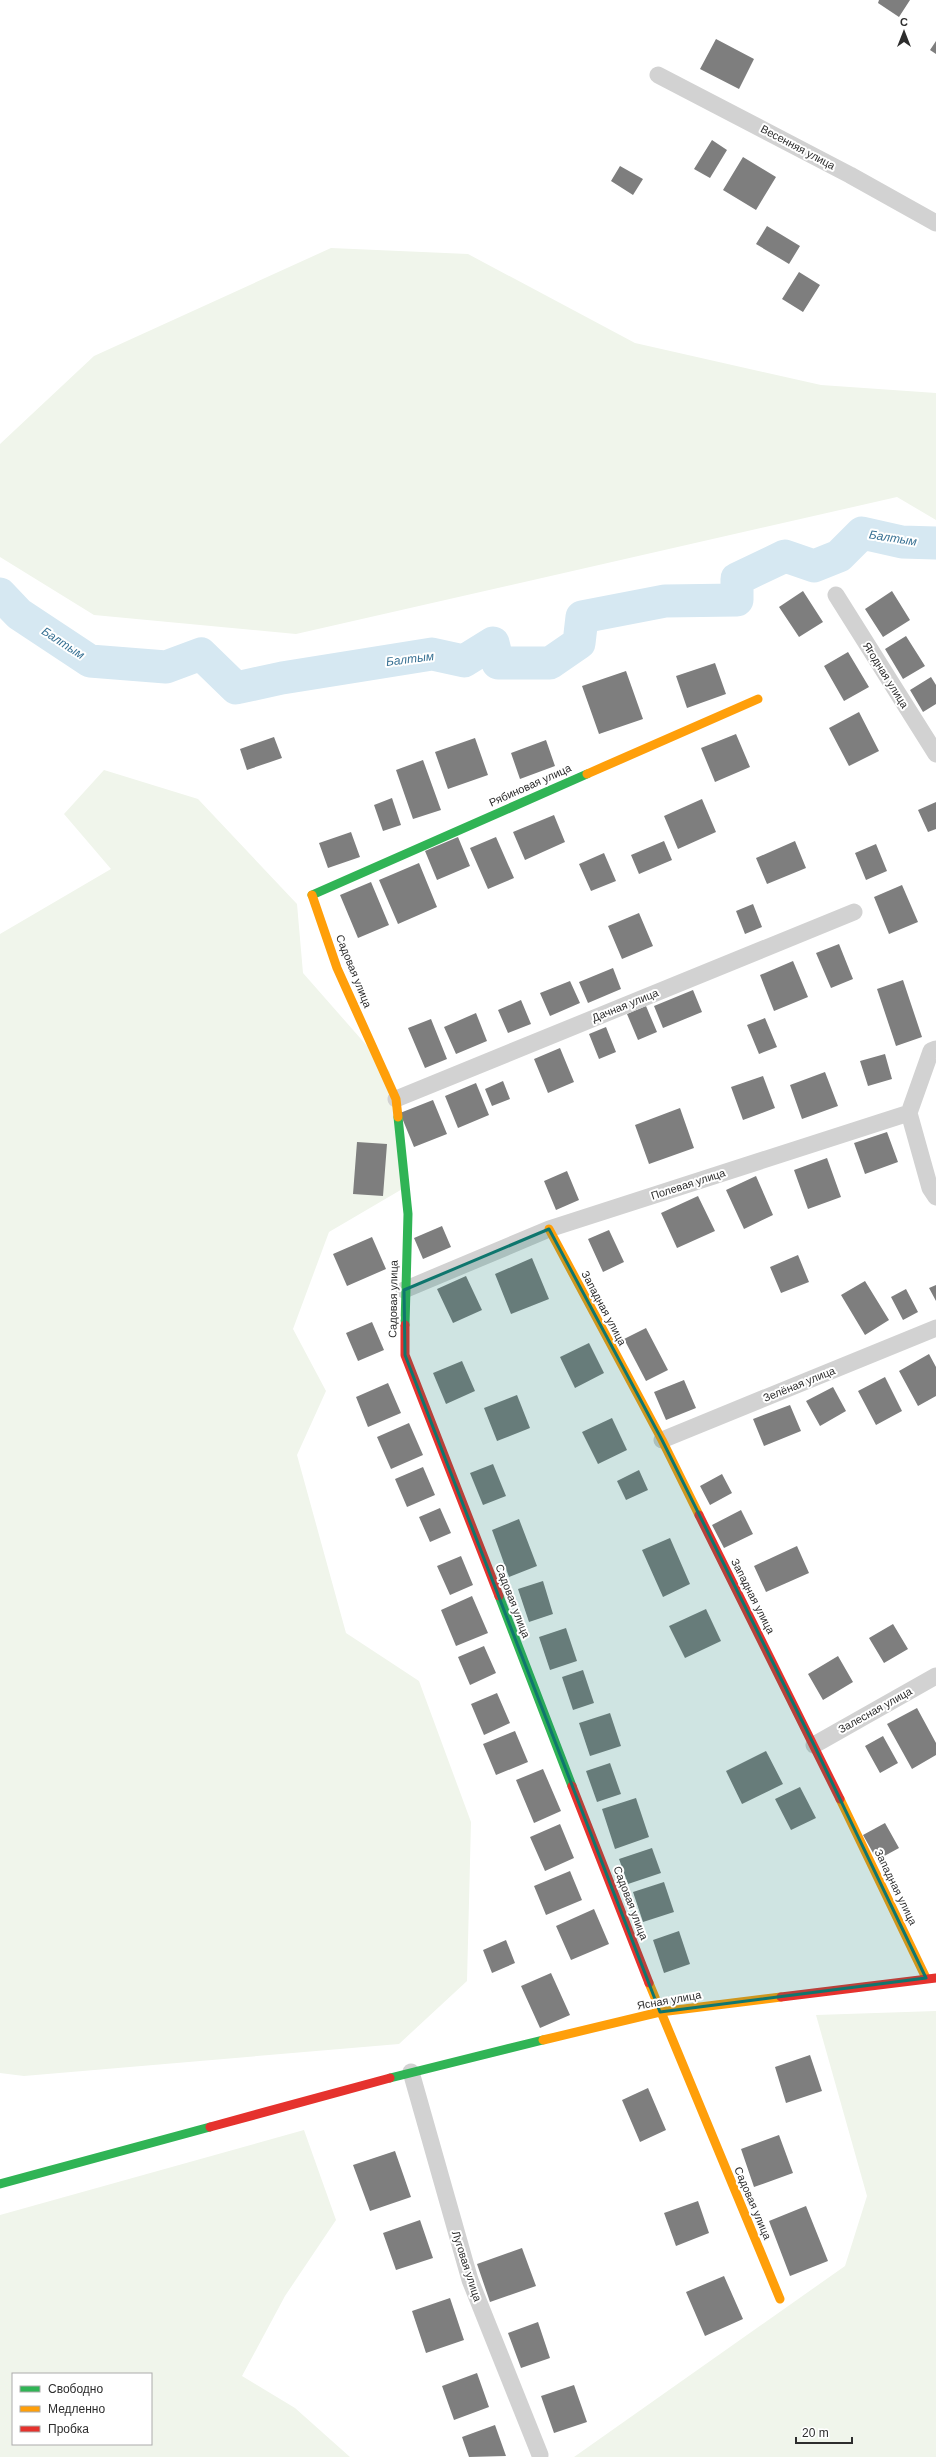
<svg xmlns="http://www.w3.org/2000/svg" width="936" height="2457" font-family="Helvetica,sans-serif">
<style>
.green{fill:#f0f5eb;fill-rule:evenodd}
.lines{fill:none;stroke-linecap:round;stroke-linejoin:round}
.river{stroke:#d6e8f2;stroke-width:33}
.building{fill:#7e7e7e}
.street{stroke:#d2d2d2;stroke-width:17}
.fast{stroke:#30b455;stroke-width:9}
.slow{stroke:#ff9f0a;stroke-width:9}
.jam{stroke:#e5322d;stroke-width:9}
.marked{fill:#0f766e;fill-opacity:0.2;stroke:#0f766e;stroke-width:3;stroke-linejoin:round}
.labels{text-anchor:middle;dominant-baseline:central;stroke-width:4;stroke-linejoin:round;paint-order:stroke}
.street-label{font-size:11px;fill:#2d2d2d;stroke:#fff}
.water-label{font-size:12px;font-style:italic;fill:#387193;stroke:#fff}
</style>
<rect width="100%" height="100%" fill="#fff"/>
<!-- green -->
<path class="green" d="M331 248 468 254 635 343 821 385 936 393V520L897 497 296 634 94 615 0 557V444L94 356Z
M104 770 198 799 297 904 303 973 390 1072 404 1188 329 1232 293 1329 326 1391 297 1455 346 1633 419 1681 471 1822 467 1981 399 2044 24 2076 0 2073V934L111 869 64 814Z
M936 2011V2457H574L845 2266 867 2196 816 2015Z
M304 2130 336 2220 285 2296 242 2376 295 2408 350 2457H0V2215ZM13 2374H151V2444H13Z"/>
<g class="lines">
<!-- river -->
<path class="river" d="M0 594 19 614 90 661 166 667 201 654 236 688 282 678 432 654 464 661 493 643 498 663H550L579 643 582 617 665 601 737 600V579L785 556 814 566 839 556 862 533 902 542 936 543"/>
</g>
<!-- building -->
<path class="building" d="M879 0H910L899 17 878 3Z
M716 39 754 59 739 89 700 69Z
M936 41V54L930 50Z
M712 140 727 150 710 178 694 169Z
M743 157 776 177 756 210 723 190Z
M620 166 643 179 633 195 611 181Z
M767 226 800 246 789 264 756 244Z
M799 272 820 285 803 312 782 299Z
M803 591 823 622 799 637 779 607Z
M892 591 910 620 883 637 865 609Z
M906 636 925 666 903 679 885 649Z
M848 652 869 687 844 701 824 666Z
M715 663 726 694 687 708 676 676Z
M626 671 643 719 599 734 582 686Z
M931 677 936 685V704L923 712 910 690Z
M859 712 879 751 849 766 829 728Z
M736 734 750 767 715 782 701 748Z
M274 737 282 758 247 770 240 749Z
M475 738 488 775 448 789 435 752Z
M546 740 555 766 520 779 511 753Z
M423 760 441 810 413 819 396 770Z
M392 798 401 825 383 831 374 805Z
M702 799 716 832 678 849 664 816Z
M936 802V829L928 832 918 810Z
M554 815 565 842 525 860 513 832Z
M351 832 360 857 328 868 319 843Z
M458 837 470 866 437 880 425 851Z
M496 837 514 878 488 889 470 848Z
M664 841 672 860 639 874 631 855Z
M795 841 806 868 767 884 756 858Z
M876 844 887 871 866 880 855 853Z
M604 853 616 881 591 891 579 864Z
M419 863 437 907 398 924 379 880Z
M371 882 389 925 358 938 340 895Z
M902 885 918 922 889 934 874 897Z
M753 904 762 927 745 934 736 911Z
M639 913 653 946 622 959 608 926Z
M839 944 853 979 831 988 816 953Z
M793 961 808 997 774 1011 760 975Z
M613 968 621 989 588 1003 579 982Z
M903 980 922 1037 896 1046 877 989Z
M570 981 580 1003 550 1016 540 993Z
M693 990 702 1012 663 1028 654 1006Z
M521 1000 531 1024 508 1033 498 1010Z
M646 1006 657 1032 638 1040 627 1014Z
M476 1013 487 1041 456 1054 444 1027Z
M765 1018 777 1047 759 1054 747 1025Z
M431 1019 447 1059 425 1068 408 1028Z
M606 1027 616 1052 599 1059 589 1034Z
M560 1048 574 1082 548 1093 534 1059Z
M885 1054 892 1079 868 1086 860 1061Z
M825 1072 838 1106 802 1119 790 1085Z
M763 1076 775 1108 743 1120 731 1087Z
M503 1081 510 1099 492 1106 485 1089Z
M476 1083 489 1115 458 1128 445 1096Z
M433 1100 447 1134 414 1147 400 1113Z
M680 1108 694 1148 649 1164 635 1125Z
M887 1132 898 1162 865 1174 854 1143Z
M357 1142 387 1144 383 1196 353 1194Z
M827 1158 841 1197 808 1209 794 1170Z
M567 1171 579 1200 556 1210 544 1181Z
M756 1176 773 1215 744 1229 726 1190Z
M698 1196 715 1231 677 1248 661 1213Z
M442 1226 451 1247 423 1259 414 1238Z
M609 1230 624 1262 603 1272 588 1239Z
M372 1237 386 1269 347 1286 333 1254Z
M798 1255 809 1282 781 1293 770 1267Z
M532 1258 549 1299 511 1314 495 1274Z
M466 1276 482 1310 453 1323 437 1289Z
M865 1281 889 1320 865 1335 841 1295Z
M936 1285V1301L929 1288Z
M906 1289 918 1312 903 1320 891 1297Z
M372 1322 384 1350 358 1361 346 1333Z
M646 1328 668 1370 646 1381 624 1339Z
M589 1343 604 1373 575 1388 560 1357Z
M929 1354 936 1367V1396L918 1406 899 1371Z
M462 1361 475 1391 446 1404 433 1373Z
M885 1377 902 1411 876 1425 858 1391Z
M684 1380 696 1408 666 1420 654 1392Z
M388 1383 401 1413 368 1427 356 1397Z
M833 1387 846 1411 820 1426 806 1401Z
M517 1395 530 1428 497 1441 484 1408Z
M790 1405 801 1431 764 1446 753 1419Z
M612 1418 627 1450 598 1464 582 1432Z
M409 1423 423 1455 391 1469 377 1437Z
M493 1464 506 1496 483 1505 470 1473Z
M423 1467 435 1495 407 1507 395 1479Z
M639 1470 648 1490 626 1500 617 1481Z
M722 1474 732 1493 710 1505 700 1486Z
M440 1508 451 1533 430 1542 419 1517Z
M741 1510 753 1534 724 1548 712 1525Z
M519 1519 537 1566 509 1577 492 1530Z
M670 1538 690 1584 663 1597 642 1550Z
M797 1546 809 1573 766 1592 754 1566Z
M461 1556 473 1585 450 1595 437 1566Z
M543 1581 553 1614 529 1622 518 1589Z
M472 1596 488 1633 456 1646 441 1610Z
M706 1609 721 1641 685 1658 669 1626Z
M893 1624 908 1649 884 1663 869 1638Z
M566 1628 577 1661 550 1670 539 1637Z
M484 1646 496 1673 470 1685 458 1657Z
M838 1656 853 1682 823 1700 808 1674Z
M583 1670 594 1703 573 1710 562 1677Z
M497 1693 510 1723 484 1735 471 1704Z
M917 1708 936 1743V1755L912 1769 887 1724Z
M610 1713 621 1746 590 1756 579 1723Z
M515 1731 528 1762 496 1775 483 1744Z
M883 1736 898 1763 880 1773 865 1746Z
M766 1751 783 1784 742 1804 726 1771Z
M610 1763 621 1794 597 1802 586 1771Z
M543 1769 561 1811 534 1823 516 1780Z
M800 1787 816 1818 791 1830 775 1799Z
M636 1798 649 1837 615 1849 602 1809Z
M885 1823 899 1848 877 1860 863 1835Z
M560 1824 574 1858 545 1871 530 1837Z
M652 1848 661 1873 628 1884 619 1859Z
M570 1871 582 1900 546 1915 534 1886Z
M664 1882 674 1912 643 1922 633 1892Z
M594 1909 609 1944 571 1960 556 1926Z
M679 1931 690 1964 664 1973 653 1940Z
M506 1940 515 1963 492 1973 483 1950Z
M551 1973 570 2015 540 2028 521 1986Z
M810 2055 822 2091 786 2103 775 2067Z
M648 2088 666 2130 640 2142 622 2100Z
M779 2135 793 2173 754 2187 741 2149Z
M395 2151 411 2197 370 2211 353 2165Z
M698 2201 709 2233 676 2246 664 2213Z
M806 2206 828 2261 790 2276 769 2221Z
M420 2220 433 2258 396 2270 383 2233Z
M522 2248 536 2286 490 2302 477 2264Z
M724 2276 743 2319 705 2336 686 2292Z
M450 2298 464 2340 426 2353 412 2311Z
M538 2322 550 2358 521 2368 508 2333Z
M477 2373 489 2407 454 2420 442 2386Z
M574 2385 587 2422 554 2433 541 2396Z
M495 2425 506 2456 469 2457 462 2437Z"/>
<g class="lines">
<!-- street -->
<path class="street" d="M658 75 850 175 936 223
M836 595 936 754
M396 1099 854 912
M909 1113 930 1188 936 1197
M404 1290 549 1229 909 1113 931 1051 936 1049
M662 1440 936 1328
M814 1745 936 1676
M411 2072 470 2280 540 2455"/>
<!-- fast -->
<path class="fast" d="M312 895 587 774
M398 1117 408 1214 405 1325
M499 1596 572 1786
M390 2078 543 2040
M0 2184 210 2127"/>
<!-- slow -->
<path class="slow" d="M587 774 758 699
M312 895 337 968 396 1099 398 1117
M549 1229 662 1440 699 1515
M840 1799 926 1978
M649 1983 780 2299
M543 2040 660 2012 781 1997"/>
<!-- jam -->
<path class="jam" d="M405 1325V1355L499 1596
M699 1515 840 1799
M572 1786 649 1983
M781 1997 936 1978
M210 2127 390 2078"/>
</g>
<!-- marked area -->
<path class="marked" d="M549 1229 662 1440 814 1745 926 1978 660 2012 405 1355 404 1290Z"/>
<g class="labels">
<!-- street labels -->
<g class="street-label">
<text transform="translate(798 147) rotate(28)">Весенняя улица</text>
<text transform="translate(886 675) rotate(58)">Ягодная улица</text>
<text transform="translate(530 785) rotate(-24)">Рябиновая улица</text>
<text transform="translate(354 971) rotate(68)">Садовая улица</text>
<text transform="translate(625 1005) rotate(-22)">Дачная улица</text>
<text transform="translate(688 1184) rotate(-18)">Полевая улица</text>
<text transform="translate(393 1299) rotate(-89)">Садовая улица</text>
<text transform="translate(604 1308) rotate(62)">Западная улица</text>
<text transform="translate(799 1384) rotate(-22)">Зелёная улица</text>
<text transform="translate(753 1596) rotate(63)">Западная улица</text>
<text transform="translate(513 1601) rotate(69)">Садовая улица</text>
<text transform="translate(875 1710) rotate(-29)">Залесная улица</text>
<text transform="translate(896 1887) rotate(64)">Западная улица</text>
<text transform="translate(631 1903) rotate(69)">Садовая улица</text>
<text transform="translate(669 2000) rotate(-10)">Ясная улица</text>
<text transform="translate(753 2203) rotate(67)">Садовая улица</text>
<text transform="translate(467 2266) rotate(72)">Луговая улица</text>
</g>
<!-- water labels -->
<g class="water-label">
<text transform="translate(893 538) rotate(9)">Балтым</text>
<text transform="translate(63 643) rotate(33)">Балтым</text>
<text transform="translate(410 659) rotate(-7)">Балтым</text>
</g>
</g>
<!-- legend -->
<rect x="12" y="2373" width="140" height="72" fill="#ffffff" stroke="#ababab"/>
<rect x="20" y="2386" width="20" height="6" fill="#30b455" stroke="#ababab"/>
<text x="48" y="2393" font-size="12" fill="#2d2d2d">Свободно</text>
<rect x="20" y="2406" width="20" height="6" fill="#ff9f0a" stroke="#ababab"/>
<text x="48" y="2413" font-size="12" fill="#2d2d2d">Медленно</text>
<rect x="20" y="2426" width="20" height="6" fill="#e5322d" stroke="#ababab"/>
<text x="48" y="2433" font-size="12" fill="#2d2d2d">Пробка</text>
<!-- north arrow -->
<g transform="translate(904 32)" stroke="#ffffff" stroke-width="3" paint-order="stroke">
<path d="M0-3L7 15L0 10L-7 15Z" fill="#2d2d2d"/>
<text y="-6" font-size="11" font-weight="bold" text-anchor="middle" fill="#2d2d2d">С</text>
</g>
<!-- scale -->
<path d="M796 2437v6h56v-6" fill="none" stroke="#2d2d2d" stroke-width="2"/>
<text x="802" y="2437" font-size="12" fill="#2d2d2d" stroke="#ffffff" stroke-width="3" paint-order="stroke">20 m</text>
</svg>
